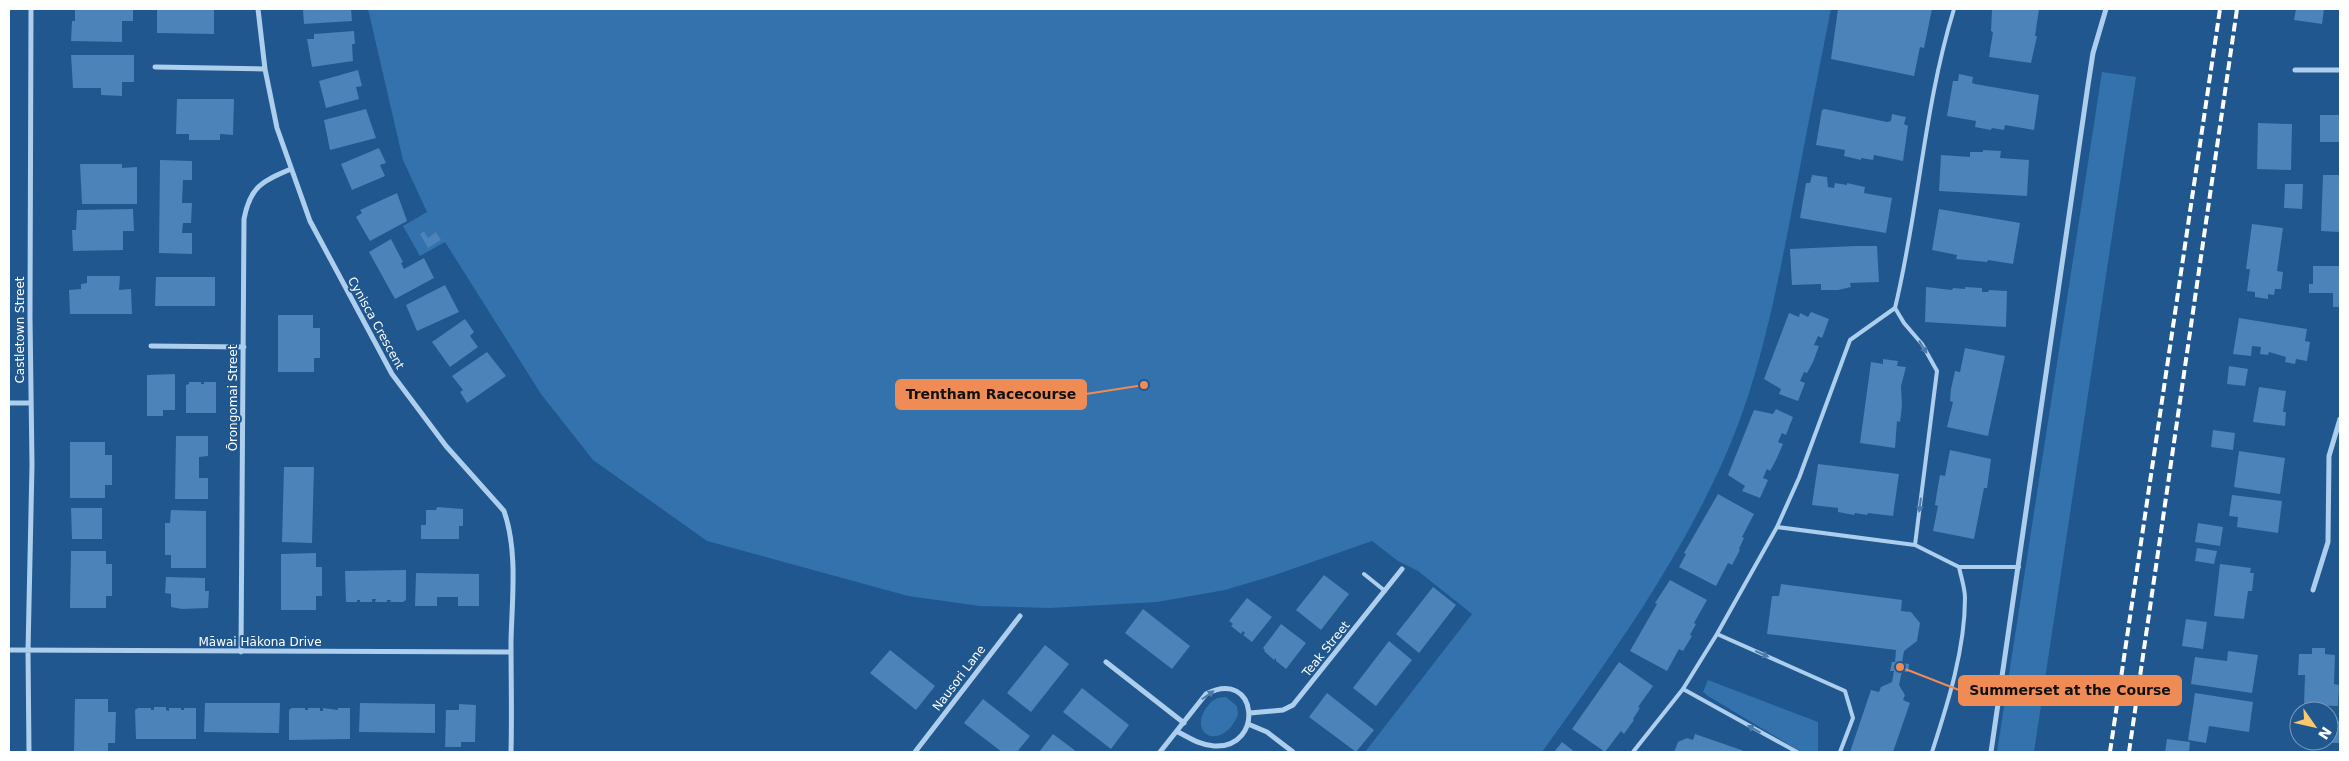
<svg xmlns="http://www.w3.org/2000/svg" width="2349" height="761" font-family="'DejaVu Sans',sans-serif">
<style>
.green{fill:#3372ac}
.building{fill:#4c83b8}
.lines{fill:none;stroke-linecap:round;stroke-linejoin:round}
.service{stroke:#aeceed;stroke-width:4}
.minor{stroke:#aeceed;stroke-width:5}
.rail{stroke:#fff;stroke-width:4;stroke-dasharray:9 4;stroke-linecap:butt}
.oneway{fill:#4a7baa}
.labels{text-anchor:middle;dominant-baseline:central;stroke-width:4;stroke-linejoin:round;paint-order:stroke}
.street-label{font-size:12px;fill:#fff;stroke:#1f578e}
.leader{fill:none;stroke:#ef8b55;stroke-width:2}
.callout-dot{fill:#ef8b55;stroke:#1f578e;stroke-width:2}
.callout{fill:#ef8b55;stroke:#ef8b55;stroke-width:2}
.callout-label{font-size:14px;text-anchor:middle;font-weight:bold;fill:#111}
</style>
<rect width="100%" height="100%" fill="#1f578e"/>
<!-- green -->
<path class="green" d="M368 9H1831C1817 79 1803 150 1790 220 1774 302 1758 383 1724 459 1676 566 1610 658 1542 752H1365L1472 614 1418 571 1398 561 1372 541 1275 575 1225 590 1157 602 1050 608 980 606 908 596 707 541 593 460 541 394 445 242 420 256 403 226 427 212 403 160Z
M2102 72 2136 77 2034 752H1997Z
M1708 680 1818 722V752H1801L1708 696 1703 692Z
M1226 697 1237 706 1238 715C1222 752 1188 735 1206 708 1212 700 1216 697 1226 697Z"/>
<!-- building -->
<path class="building" d="M75 9H133V21H122V42L71 41 72 21H75Z
M157 9H214V34L157 33Z
M351 9 352 21 304 24 303 10Z
M1838 9H1932L1924 48 1920 47 1914 76 1831 59Z
M1992 9H2039L2035 36H2037L2031 63 1989 57 1993 32 1991 31Z
M2296 9H2324L2322 24 2294 20Z
M354 31 355 44H352L353 61 312 67 307 39H314V34Z
M71 55H134V82H122V96L101 95V88H73Z
M358 70 362 86 356 87 359 99 326 108 319 81Z
M1959 74 1973 77 1972 83 1975 84 2039 95 2034 130 2005 125 2004 130 1992 128 1991 130 1975 127 1976 121 1947 116 1953 81H1958Z
M177 99H234L233 135 220 134V140H189V134H176Z
M366 109 376 138 330 150 324 120Z
M1825 109 1887 122 1891 121 1892 114 1906 117 1904 124 1908 126 1903 161 1874 155 1873 160 1861 158V160L1844 156 1845 150 1816 145 1822 110Z
M2320 115H2340V142H2320Z
M2258 123 2292 124 2291 170 2257 169Z
M379 148 386 163 380 165 385 176 352 190 341 164Z
M1983 150 2001 151 2000 158 2029 160 2027 196 1939 191 1941 155 1970 157V152H1983Z
M160 160 192 161V180H183L182 203H192L191 223H183L182 233H192V254L159 253Z
M80 164H122V168L137 167V204H82Z
M1812 175 1827 177 1828 187 1834 188 1835 183 1847 185V183L1865 187 1864 193 1892 198 1886 233 1800 218 1806 183H1810Z
M2323 175H2340V232L2321 231Z
M2285 184H2303L2302 209 2284 208Z
M397 193 407 221 370 241 356 217 362 213 360 210Z
M133 209 134 231H123V250L73 251 72 230H76L77 210Z
M1939 209 2020 223 2013 264 1988 260 1987 262 1956 259 1957 255 1932 250Z
M2252 224 2283 228 2277 271 2283 272 2281 289H2275L2274 295 2268 294V299L2255 297V292L2247 291 2250 269H2246Z
M424 231 428 238 436 232 441 240 428 248 420 234Z
M391 239 403 262 401 263 404 269 424 258 434 278 395 299 369 252Z
M1855 246H1877L1879 282 1850 283 1851 287 1838 290H1821V284L1792 285 1790 249Z
M2313 266H2340V307H2333V293H2309V284H2313Z
M87 276H120L119 290 131 289 132 314H70L69 290 81 289V284L87 283Z
M156 277H215V306H155Z
M445 285 459 312 417 331 406 305Z
M1926 287 1952 290 1953 288 1965 289V287L1982 288V292H1988L1989 290 2007 291 2006 327 1925 322Z
M1811 312 1829 319 1822 338 1818 336 1814 345 1819 346 1813 362 1807 373 1804 372 1800 381 1805 383 1798 401 1779 394 1781 389 1764 379 1789 313 1799 317 1800 313 1808 317Z
M278 315H313V328H320V358H314V372H278Z
M2239 318 2307 329 2305 341 2310 342 2307 361 2296 359 2295 364 2285 362 2286 357 2269 352 2268 355 2260 354 2261 347 2252 346 2251 356 2233 354Z
M465 319 474 332 470 336 478 347 450 367 432 342Z
M1965 348 2005 356 1988 436 1947 427 1953 402 1950 401 1951 389 1955 371 1960 372Z
M487 352 506 376 467 403 460 392 463 390 452 376Z
M1883 359 1898 361 1897 366 1906 367 1901 386 1902 406 1900 422 1897 421 1895 448 1860 443 1871 362 1883 364Z
M2229 366 2248 369 2245 386 2227 384Z
M175 374V410H163V416H147V375Z
M189 382H201V384H204V382H216V413H186V385L189 384Z
M2259 387 2286 391 2283 412H2286L2285 426 2253 422Z
M1776 409 1793 417 1786 435 1782 433 1778 442 1783 444 1776 460 1770 471 1767 469 1763 478 1768 480 1760 498 1742 491 1745 486 1728 475 1754 410 1773 414Z
M2213 430 2235 433 2233 450 2211 447Z
M176 436H208V456L199 457V478H208V499H175Z
M70 442H105V455H112V485H105V498H70Z
M1950 450 1991 459 1987 488H1984L1974 539 1933 531 1938 506 1935 505 1937 492 1940 475 1945 476Z
M2239 451 2285 458 2280 494 2234 487Z
M1818 464 1899 474 1893 516 1868 513 1867 515 1855 513 1854 515 1838 512V508L1812 505Z
M284 467H314L312 543 282 542Z
M1718 494 1754 514 1742 537 1744 538 1739 549 1740 550 1732 565 1728 563 1716 586 1679 567 1686 554 1684 553Z
M2232 495 2282 501 2278 533 2237 527 2238 517 2229 516Z
M437 507 463 509V526H459V539H421V525H426V510H436Z
M71 508H102V539H72Z
M171 510 206 511V568H171V555H165V523H170Z
M2198 523 2223 527 2220 546 2195 542Z
M2197 548 2217 551 2214 564 2195 561Z
M71 551H106V564H112V596H106V608H70Z
M316 553V567H322V596H316V610H281V554Z
M2220 564 2251 568 2250 573H2254L2252 591H2248L2244 619 2214 616Z
M406 570V600L403 602H390L391 600H387V602H375L376 599H372V602H360V600H357V602H346L345 571Z
M416 573 479 574V606H458V597H437V606H415Z
M1324 575 1349 594 1321 630 1296 610Z
M166 577 205 578V591H209L208 608 182 609 171 607V594L165 593Z
M1670 580 1707 600 1694 623 1696 624 1690 635 1692 636 1683 651 1679 649 1667 671 1630 651 1657 604 1655 603Z
M1781 584 1902 600 1901 611 1911 612 1920 623 1917 641 1904 651 1902 663 1909 664 1908 672 1902 671 1899 685 1905 695 1903 700 1910 703 1893 752H1850L1871 690 1879 692 1881 687 1892 682 1894 671H1890L1892 662H1895L1896 650 1767 634 1772 596H1779Z
M1433 587 1456 605 1419 653 1396 634Z
M1247 598 1272 617 1252 642 1243 635 1245 633 1243 631 1241 634 1231 626 1233 624 1229 621Z
M1143 609 1190 646 1172 669 1125 633Z
M2186 619 2207 622 2203 649 2182 646Z
M1281 624 1306 643 1286 669 1276 661V658L1274 660 1264 651 1265 650 1263 648Z
M1389 641 1412 660 1376 706 1353 688Z
M1045 645 1069 664 1031 712 1007 693Z
M2312 648H2325V654L2335 655 2334 684 2339 685 2338 706 2304 705 2305 675H2298L2299 654H2312Z
M890 650 935 686 916 710 870 673Z
M2228 651 2258 655 2252 693 2191 684 2195 657 2227 661Z
M1619 662 1653 686 1638 707 1640 708 1633 719 1634 720 1624 734 1621 731 1605 752 1572 729Z
M1082 688 1129 725 1111 749 1063 712Z
M1327 693 1374 730 1356 752 1309 717Z
M2195 693 2253 702 2249 732 2209 726 2206 743 2188 740Z
M75 699H108V712H116L115 743H108V752H74Z
M983 699 1030 736 1017 752H1002L964 723Z
M205 703H280L279 733 204 732Z
M360 703 435 704V733L359 732Z
M459 704 476 705 475 742H461V747H445L446 710H459Z
M154 707H166V710L169 711V708H181V710H184V708H196V739H136L135 710 138 708H151V710H154Z
M292 708H305V710H308V708H320V711H323V708L338 710V708H350V739L289 740V710Z
M2329 721H2340V743H2324V741H2329Z
M1053 734 1077 752H1039Z
M1695 734 1747 752H1674L1678 742 1687 738 1693 740Z
M2167 739 2190 742 2189 752H2165Z
M1562 742 1575 752H1554Z"/>
<g class="lines">
<!-- service -->
<path class="service" d="M1895 308 1904 323 1922 344 1937 371 1915 545
M1777 527 1915 545 1959 567C1961 577 1965 588 1965 598 1965 649 1948 703 1932 752
M1959 567H2019
M1364 574 1385 591
M1717 634 1845 691 1853 718 1840 752
M1683 689 1797 752
M1633 752 1683 689 1717 634 1777 527 1799 478 1850 340 1895 308C1919 209 1924 106 1954 9"/>
<!-- minor -->
<path class="minor" d="M258 9 265 69 277 128 310 221 392 374 446 446 504 511C518 551 512 599 511 641 511 678 512 715 511 752
M155 67 265 69
M2295 70H2340
M151 346 244 347
M9 403H30
M2313 590 2328 542 2329 456 2340 419
M9 650 511 652
M241 652 244 219C250 187 262 181 291 169
M1106 662 1184 723
M1250 713 1283 710 1293 705 1402 569
M1248 724 1267 732 1293 752
M29 752 28 651 32 465 30 317 31 9
M915 752 1020 616
M1160 752 1206 694C1258 667 1265 749 1214 746 1200 745 1190 738 1178 732
M1991 752 2088 85 2093 53 2106 9"/>
<!-- rail -->
<path class="rail" d="M2110 752 2220 9
M2129 752 2237 9"/>
</g>
<!-- one-way arrows -->
<defs><path id="oneway-solid" d="M-6-.8H1V-3.2L6.5 0L1 3.2V.8H-6Z" transform="scale(1.25)"/></defs>
<g class="oneway">
<use href="#oneway-solid" transform="translate(1923 347) rotate(58)"/>
<use href="#oneway-solid" transform="translate(1920 505) rotate(97)"/>
<use href="#oneway-solid" transform="translate(1762 654) rotate(24)"/>
<use href="#oneway-solid" transform="translate(1208 695) rotate(-35)"/>
<use href="#oneway-solid" transform="translate(1754 729) rotate(-151)"/>
</g>
<g class="labels">
<!-- street labels -->
<g class="street-label">
<text transform="translate(376 323) rotate(61)">Cynisca Crescent</text>
<text transform="translate(20 330) rotate(-90)">Castletown Street</text>
<text transform="translate(233 398) rotate(-90)">Ōrongomai Street</text>
<text x="260" y="642">Māwai Hākona Drive</text>
<text transform="translate(1326 649) rotate(-51)">Teak Street</text>
<text transform="translate(959 678) rotate(-53)">Nausori Lane</text>
</g>
</g>
<!-- callouts -->
<path class="leader" d="M1144 385L1086 394M1900 667L1959 690"/>
<g class="callout-dot">
<circle cx="1144" cy="385" r="5"/>
<circle cx="1900" cy="667" r="5"/>
</g>
<g class="callout">
<rect x="896" y="380" width="190" height="29" rx="5"/>
<rect x="1959" y="676" width="222" height="29" rx="5"/>
</g>
<g class="callout-label">
<text x="991" y="399">Trentham Racecourse</text>
<text x="2070" y="695">Summerset at the Course</text>
</g>
<!-- border -->
<rect width="2349" height="761" fill="none" stroke="#ffffff" stroke-width="20"/>
<!-- north arrow -->
<g transform="translate(2314 726) rotate(124)"><circle r="24" fill="#1f578e" stroke="#799abb"/>
<path d="M0-4L9 19L0 12L-9 19Z" fill="#fbc86e"/>
<text y="-8" font-size="14" font-weight="bold" text-anchor="middle" fill="#ffffff">N</text>
</g>
</svg>
